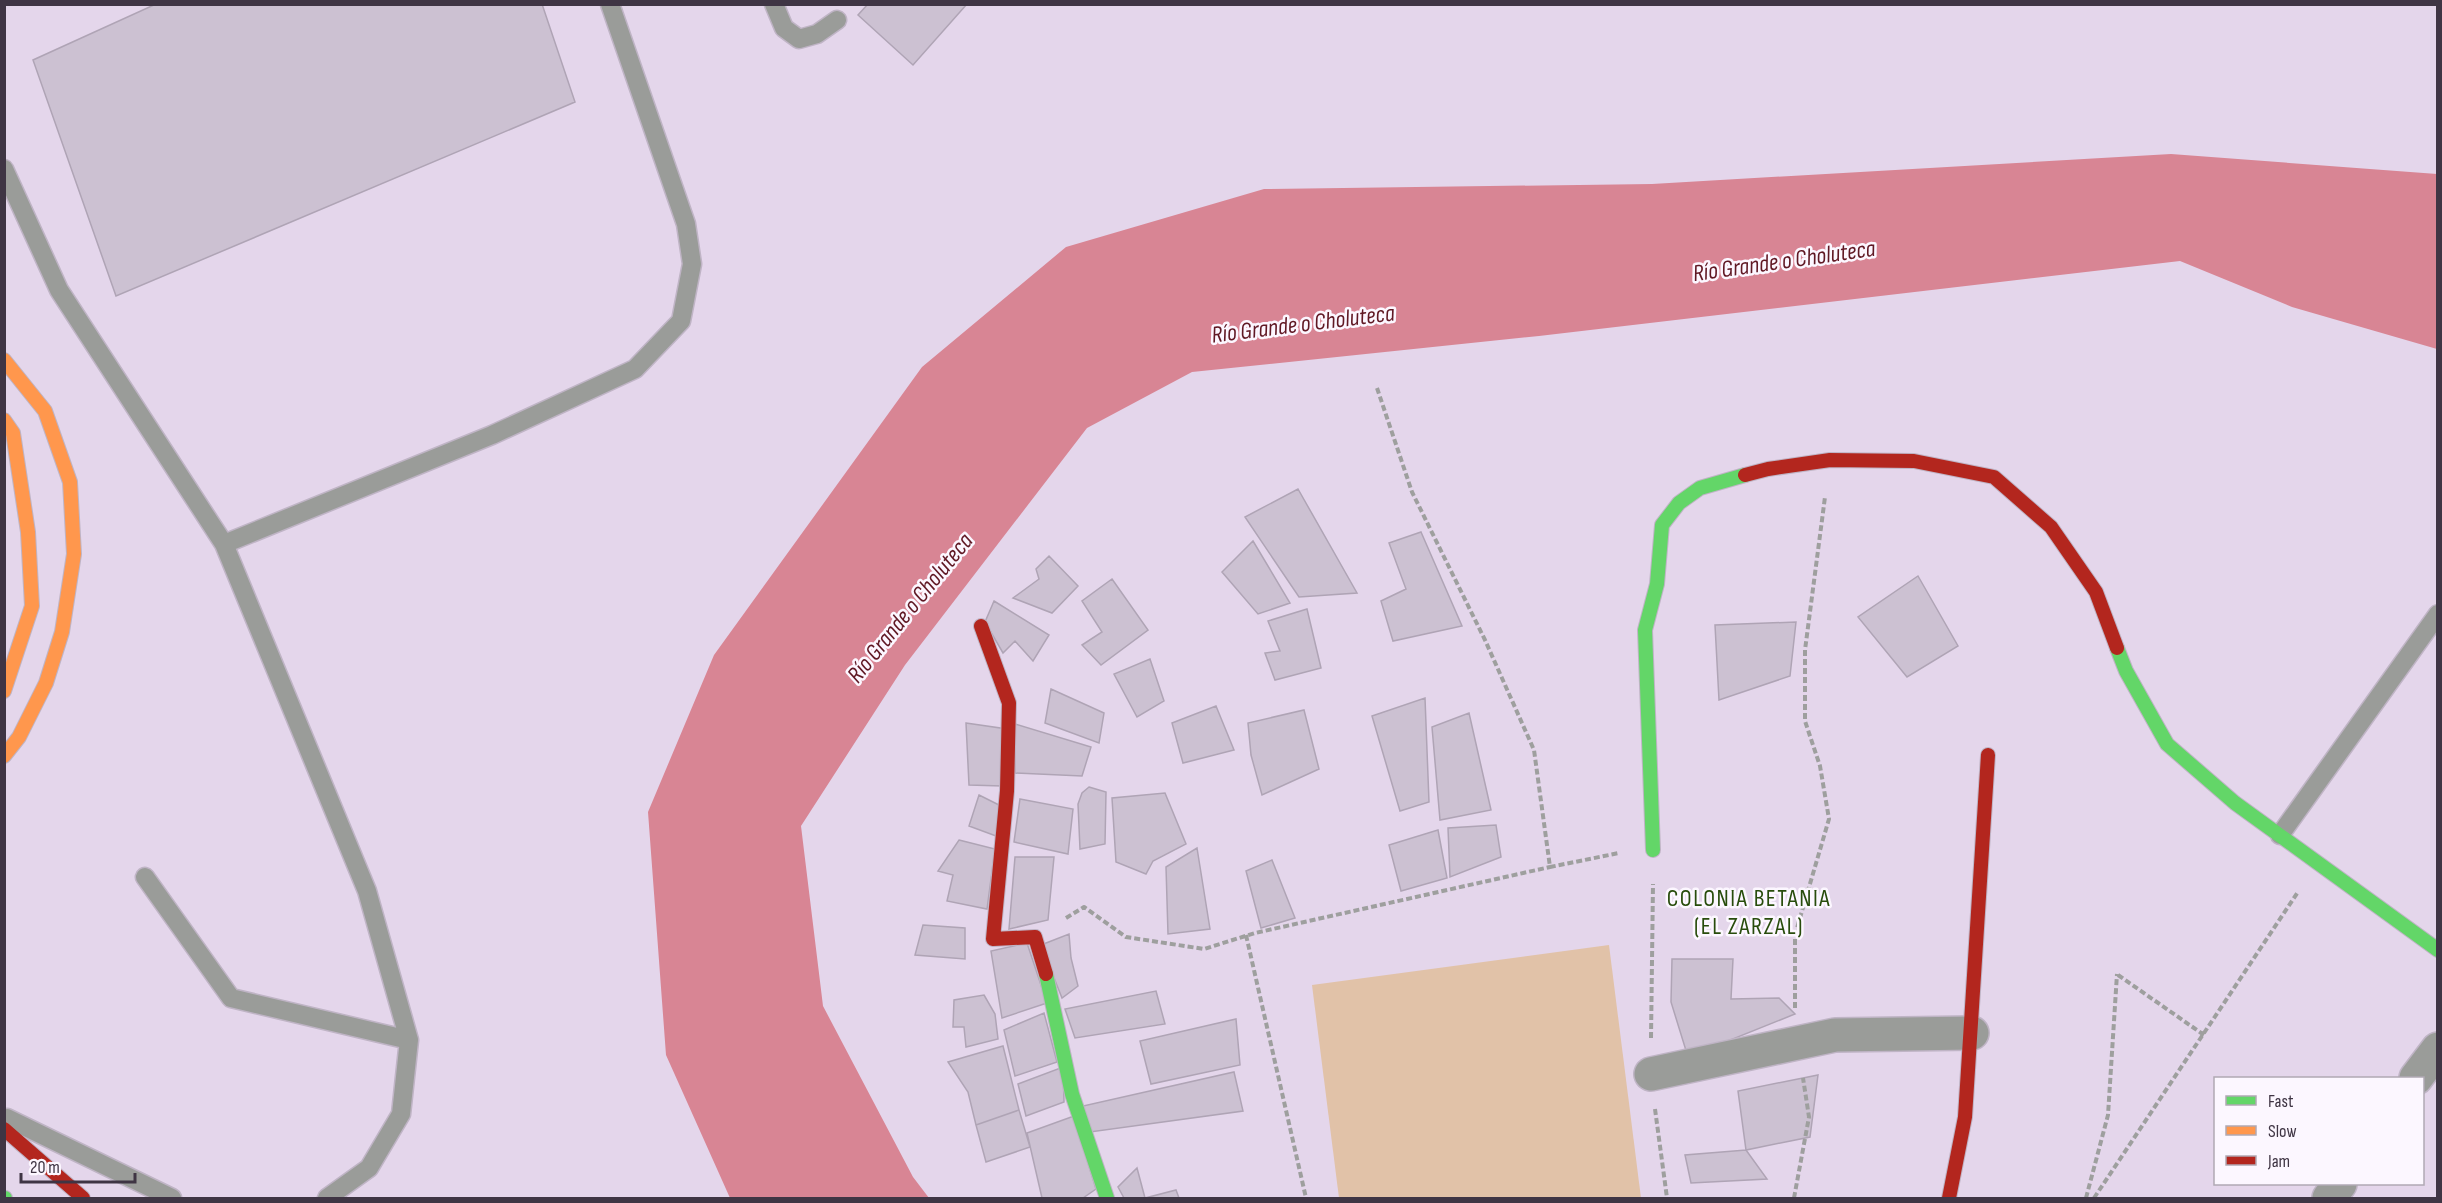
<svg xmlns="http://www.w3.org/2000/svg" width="2442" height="1203" font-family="'Sofia Sans Condensed',sans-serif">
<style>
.green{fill:#e1c2a8}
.water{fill:#d88594}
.building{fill:#ccc1d2;stroke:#afa4b5;stroke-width:1.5}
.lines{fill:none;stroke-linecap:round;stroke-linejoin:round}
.lane-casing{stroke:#bfb4c5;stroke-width:21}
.street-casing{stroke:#bfb4c5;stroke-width:36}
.fast-casing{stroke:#bfb4c5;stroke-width:16}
.slow-casing{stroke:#bfb4c5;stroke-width:16}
.jam-casing{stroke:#bfb4c5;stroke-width:16}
.path{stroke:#9e9f9e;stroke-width:4;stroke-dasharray:6 3;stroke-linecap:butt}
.lane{stroke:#9a9c99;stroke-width:18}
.street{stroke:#9a9c99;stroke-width:33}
.fast{stroke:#63d668;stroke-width:14}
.slow{stroke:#ff974d;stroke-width:14}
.jam{stroke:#b3261e;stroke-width:14}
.labels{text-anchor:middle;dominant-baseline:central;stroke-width:5;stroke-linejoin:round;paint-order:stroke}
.water-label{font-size:24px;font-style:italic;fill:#601824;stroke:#fcf7ff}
.neighbourhood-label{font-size:24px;letter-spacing:1.5px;fill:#284c0c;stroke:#fcf7ff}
</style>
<rect width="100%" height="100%" fill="#e4d6eb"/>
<!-- green -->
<path class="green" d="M1609 945 1641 1198H1339L1312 985Z"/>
<!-- water -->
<path class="water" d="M2171 154 2437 174V349L2292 307 2180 261 1539 336 1192 372 1087 428 905 665 801 826 823 1006 913 1177 929 1198H730L666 1055 648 812 714 655 922 367 1066 247 1264 189 1652 184Z"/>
<!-- building -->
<path class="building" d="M156 4H542L575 102 116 296 33 60Z
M868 4H967L913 65 858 15Z
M1298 489 1357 593 1299 597 1245 517Z
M1421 532 1462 626 1393 641 1381 601 1406 589 1389 543Z
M1253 541 1290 603 1258 614 1222 572Z
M1049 556 1078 586 1052 613 1013 598 1039 579 1036 569Z
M1918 576 1958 646 1907 677 1858 617Z
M1112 579 1148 630 1101 665 1082 645 1102 632 1082 601Z
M994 601 1049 635 1033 661 1015 641 1003 653 985 622Z
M1307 609 1321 668 1275 680 1265 653 1280 651 1268 621Z
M1796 622 1790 676 1719 700 1715 625Z
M1150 659 1164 701 1137 717 1114 674Z
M1051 689 1104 713 1099 743 1045 723Z
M1425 698 1429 802 1400 811 1372 716Z
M1216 706 1234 750 1183 763 1172 723Z
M1304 710 1319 769 1262 795 1251 755 1248 723Z
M1469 713 1491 810 1440 820 1432 727Z
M966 723 1007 729 1002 786 969 785Z
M1015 724 1091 747 1082 776 1015 773Z
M1089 787 1106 792 1105 844 1080 849 1078 804 1082 793Z
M1165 793 1186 844 1153 861 1146 874 1116 862 1112 798Z
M979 795 1001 806 996 836 969 826Z
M1020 799 1073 809 1068 854 1014 842Z
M1496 825 1501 857 1450 877 1448 828Z
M1438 830 1447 878 1401 891 1389 845Z
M959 840 995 849 987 909 947 901 953 875 938 871Z
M1197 848 1210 929 1168 934 1166 867Z
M1015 857H1054L1048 920 1009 929Z
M1272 860 1295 918 1261 928 1246 871Z
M923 925 965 928V959L915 955Z
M1069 934 1071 958 1078 986 1062 998 1041 945Z
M1027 943 1047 1003 1002 1018 991 951Z
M1672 959H1733L1731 999 1779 998 1795 1014 1688 1057 1671 1002Z
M1156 991 1165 1024 1075 1038 1065 1009Z
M984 995 995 1014 998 1039 966 1047 964 1027H953L954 1000Z
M1044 1013 1057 1062 1015 1076 1004 1030Z
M1236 1019 1240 1065 1151 1084 1140 1041Z
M1003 1046 1019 1110 976 1125 968 1092 948 1062Z
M1063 1067 1064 1102 1026 1116 1018 1084Z
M1234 1072 1243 1111 1090 1132 1083 1106Z
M1818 1075 1810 1137 1746 1150 1738 1091Z
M1019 1110 1030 1147 986 1162 976 1125Z
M1074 1116 1096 1189 1083 1198H1042L1027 1133Z
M1746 1150 1767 1179 1691 1183 1685 1155Z
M1137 1168 1145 1198 1176 1190 1179 1198H1124L1118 1187Z"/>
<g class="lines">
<!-- lane casing -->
<g class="lane-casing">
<path id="lane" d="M774 4 784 28 799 39 817 34 837 20
M4 169 59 290 224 544 367 891 409 1040 401 1114 369 1168 327 1198
M224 544 492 435 635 369 681 321 692 264 686 224 610 4
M2280 835 2438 614
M145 877 231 998 409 1040
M7 1118 172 1198"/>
</g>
<!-- street casing -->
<g class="street-casing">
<path id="street" d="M1651 1074 1835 1035 1972 1033
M2416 1078 2438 1049
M2329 1198 2340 1184"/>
</g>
<!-- fast casing -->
<g class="fast-casing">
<path id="fast" d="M2117 648 2126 671 2167 744 2235 803 2438 950
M1653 850 1645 630 1657 584 1662 525 1679 503 1700 488 1745 475
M1046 974 1072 1094 1107 1198
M4 1198H5"/>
</g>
<!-- slow casing -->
<g class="slow-casing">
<path id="slow" d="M4 360 45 411 70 482 74 554 62 632 46 683 19 737 4 756
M4 420 13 433 28 532 32 606 4 691"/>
</g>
<!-- jam casing -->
<g class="jam-casing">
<path id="jam" d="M1745 475 1768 469 1830 460 1914 461 1994 477 2051 527 2096 592 2117 648
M981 626 1009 703 1007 791 993 939 1035 937 1046 974
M4 1129 83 1198
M1949 1198 1965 1117 1988 755"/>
</g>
<!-- path -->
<path class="path" d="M1377 388 1412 492 1485 640 1534 750 1550 867 1619 853
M1066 918 1084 907 1126 937 1204 949 1255 933 1550 867
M1246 935 1306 1198
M2118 975 2204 1035
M1795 1008V935L1829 819 1820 766 1805 721V650L1825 497
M1651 1038 1653 884
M1655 1109 1667 1198
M1794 1198 1809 1117 1803 1078
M2086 1198 2108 1115 2117 974
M2094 1198 2298 892"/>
<!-- lane -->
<use href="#lane" class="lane"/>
<!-- street -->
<use href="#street" class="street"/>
<!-- fast -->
<use href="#fast" class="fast"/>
<!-- slow -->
<use href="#slow" class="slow"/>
<!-- jam -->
<use href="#jam" class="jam"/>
</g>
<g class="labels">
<!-- water labels -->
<g class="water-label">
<text transform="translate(1784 261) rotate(-8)">Río Grande o Choluteca</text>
<text transform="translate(1303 324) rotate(-7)">Río Grande o Choluteca</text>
<text transform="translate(910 608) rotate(-51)">Río Grande o Choluteca</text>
</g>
<!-- neighbourhood labels -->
<g class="neighbourhood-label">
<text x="1749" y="898">COLONIA BETANIA<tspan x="1749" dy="28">(EL ZARZAL)</tspan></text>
</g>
</g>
<!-- border -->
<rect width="2442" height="1203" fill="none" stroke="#3f3544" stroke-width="12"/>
<!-- legend -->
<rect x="2214" y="1077" width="210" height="108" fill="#fcf7ff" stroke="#b0a9b4" stroke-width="1.5"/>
<rect x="2226" y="1096" width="30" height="9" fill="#63d668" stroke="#b0a9b4" stroke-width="1.5"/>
<text x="2268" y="1107" font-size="18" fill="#3f3544">Fast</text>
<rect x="2226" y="1126" width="30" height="9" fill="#ff974d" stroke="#b0a9b4" stroke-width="1.5"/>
<text x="2268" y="1137" font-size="18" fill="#3f3544">Slow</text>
<rect x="2226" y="1156" width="30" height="9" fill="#b3261e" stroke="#b0a9b4" stroke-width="1.5"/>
<text x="2268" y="1167" font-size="18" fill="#3f3544">Jam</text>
<!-- scale -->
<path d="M21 1173v9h114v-9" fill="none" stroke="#3f3544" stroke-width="3"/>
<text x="30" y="1173" font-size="18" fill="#3f3544" stroke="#fcf7ff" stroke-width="4.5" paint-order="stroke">20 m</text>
</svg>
